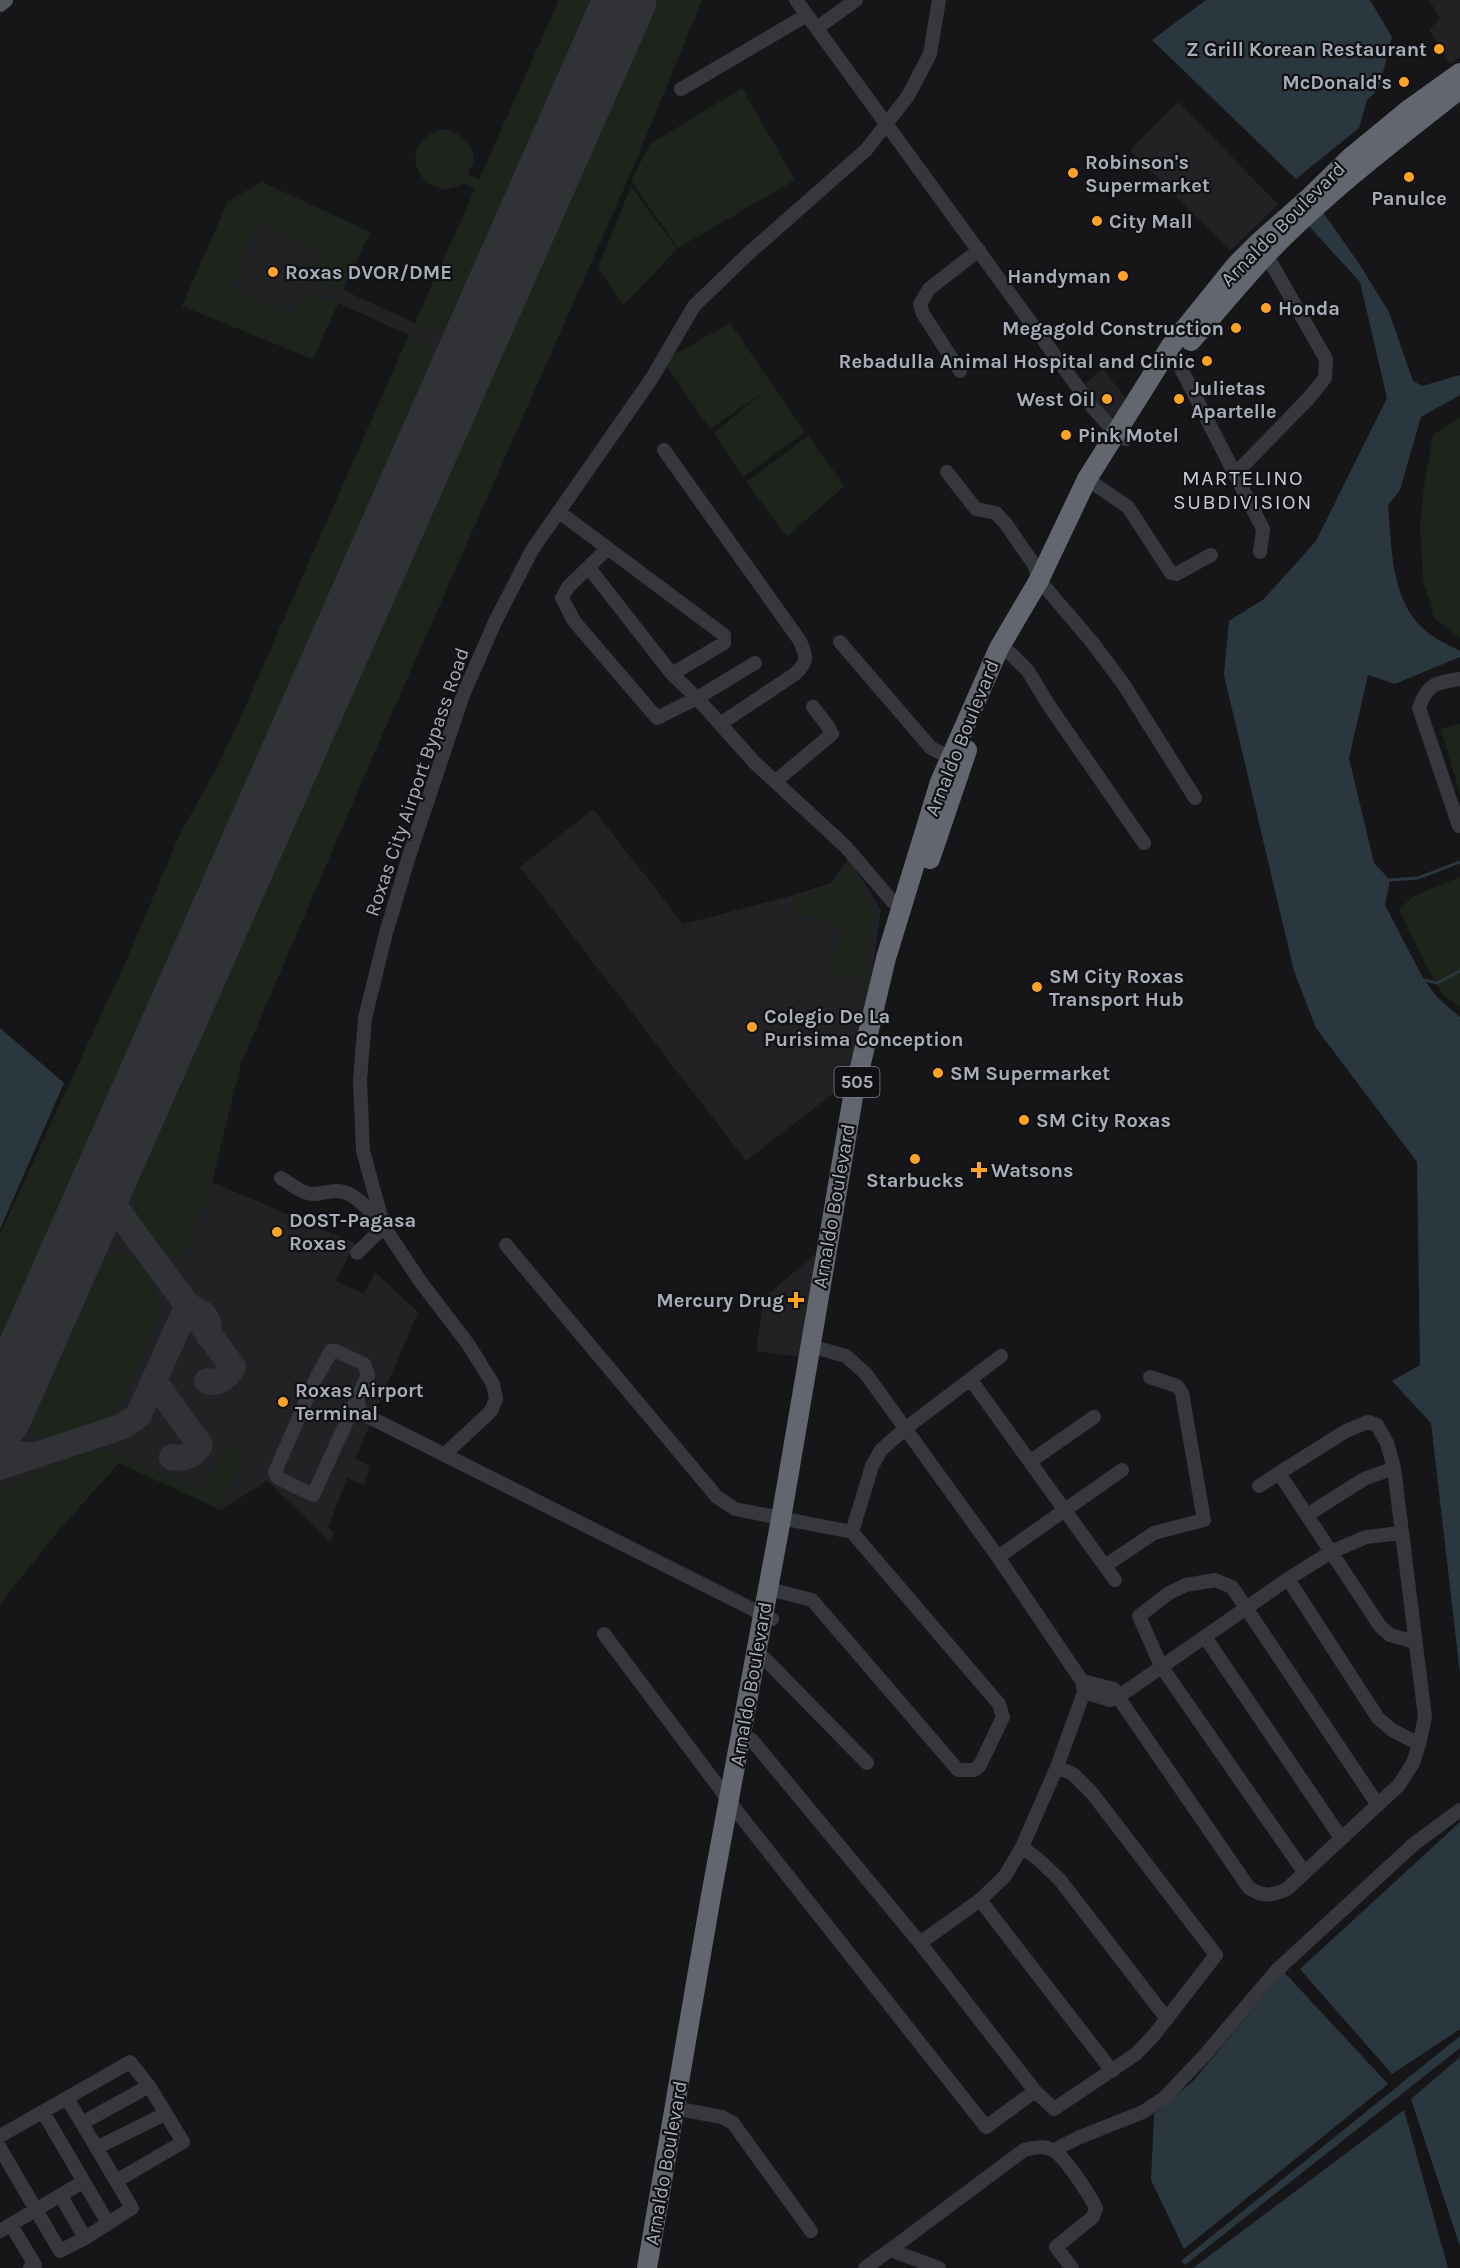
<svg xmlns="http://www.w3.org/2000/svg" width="1460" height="2268" font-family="Karla,sans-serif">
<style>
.built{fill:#222225}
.green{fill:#1c241c}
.water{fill:#2b373e}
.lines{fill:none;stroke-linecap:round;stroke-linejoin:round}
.stream{stroke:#2b373e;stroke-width:3}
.taxiway{stroke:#303236;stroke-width:26}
.runway{stroke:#303236;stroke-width:63}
.minor{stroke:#37383e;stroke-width:14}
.major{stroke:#52565d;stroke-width:16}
.highway{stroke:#62676f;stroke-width:20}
.poi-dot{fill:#ffa327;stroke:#111113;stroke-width:2}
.labels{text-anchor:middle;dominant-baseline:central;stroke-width:4.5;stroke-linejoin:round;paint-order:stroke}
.shield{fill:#111113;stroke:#7a7f87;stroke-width:1.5}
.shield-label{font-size:18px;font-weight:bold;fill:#a7aeb9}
.poi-label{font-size:20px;font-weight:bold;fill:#a7aeb9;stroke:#111113;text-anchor:start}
.street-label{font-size:20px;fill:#a7aeb9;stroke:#111113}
.neighbourhood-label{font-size:21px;letter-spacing:1.5px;fill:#c8cdd5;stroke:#111113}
</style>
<rect width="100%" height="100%" fill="#161618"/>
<!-- built -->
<path class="built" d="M559 0H702L632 170 379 742 241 1063 212 1182 355 1243 336 1281 364 1294 375 1272 418 1312 355 1459 370 1466 364 1485 347 1478 328 1528 334 1533 330 1542 267 1481 221 1510 119 1463 59 1530 0 1604V1234L127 959 181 832 216 770 236 728 409 335 338 303 313 359 182 306 228 201 262 182 370 232 343 290 415 323 475 189 464 183 452 188 443 189 433 186 426 181 420 174 417 166 415 157 420 144 438 130H448L456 133 470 145 474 154 473 164 467 174 479 180Z
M1429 0H1460V57L1450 63 1429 30 1440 18Z
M1178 102 1278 204 1230 251 1130 150Z
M1103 369 1129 403 1115 426 1082 386Z
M593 809 683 924 783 898 831 883 849 858 881 910 872 972 848 1082 746 1161 520 867Z
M816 1254 799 1357 756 1351 764 1297Z"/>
<!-- green -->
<path class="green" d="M559 0H590L444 332 416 323 475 189 464 183C449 188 438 192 425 180 399 155 433 112 466 141 477 152 473 162 467 174L479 180Z
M659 0H702L632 170 379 742 241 1063 208 1197 199 1217 191 1247 178 1258 165 1253 142 1223 135 1209 133 1195Z
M742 88 795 180 678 248 631 181 650 144Z
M262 182 370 232 343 290 309 277 320 248 256 223 231 289 295 314 303 293 338 303 313 359 182 306 228 201Z
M631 186 677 249 623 306 598 268Z
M730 323 805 432 743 477 714 433 762 393 710 429 663 361Z
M409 335 436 351 0 1341V1234L127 959 181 832 216 770 236 728Z
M1460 417V638L1434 618 1423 580 1420 526 1424 486 1433 435Z
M808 436 845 486 787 536 746 482Z
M1460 724V794L1441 729Z
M849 863 876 913 859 981 832 974 843 926 795 912 793 898 833 886Z
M1460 877V1007L1443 995 1428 970 1399 909 1414 896Z
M118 1252C132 1255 139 1261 147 1272 169 1306 149 1340 135 1372 130 1382 126 1396 119 1405 104 1422 82 1434 60 1436 49 1438 38 1439 30 1431L107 1255Z
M226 1444 244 1451 221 1510 119 1463 59 1530 0 1604V1498L4 1490 13 1482 75 1457 98 1451H112L204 1493Z"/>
<!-- water -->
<path class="water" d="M1206 0H1370L1392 37 1379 88 1367 100 1359 128 1296 179 1152 40Z
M1322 211 1358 262 1389 312 1413 381 1422 386 1460 375V395L1421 417 1400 490 1388 505C1392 548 1390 602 1427 632 1437 640 1449 645 1460 651V657L1395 684 1368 675 1349 758 1374 863 1390 880 1385 905 1424 980 1438 998 1460 1017V1674L1431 1423 1392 1381 1420 1365 1417 1162 1316 1028 1294 971 1224 675 1229 621 1264 599 1316 541 1387 398 1360 282 1308 225Z
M0 1028 64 1083 0 1229Z
M1460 1822V2029L1392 2074 1300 1969Z
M1284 1972 1388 2084 1184 2249 1151 2180 1154 2114 1194 2080Z
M1460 2036V2048L1185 2265 1181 2261Z
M1460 2057V2246L1411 2099Z
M1404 2110 1448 2268H1193Z"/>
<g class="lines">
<!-- stream -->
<path class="stream" d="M1390 880 1418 878 1460 862
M1424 980 1437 983 1460 971"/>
<!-- taxiway -->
<path class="taxiway" d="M108 1171 105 1185 109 1199 233 1367C226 1377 220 1385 207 1381
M83 1228C98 1216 109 1212 127 1223
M154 1381 200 1445C193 1455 185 1460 172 1457
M0 1438C7 1452 18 1455 32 1455
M0 1467 121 1427 138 1416 187 1307C204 1311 210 1318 209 1336"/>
<!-- runway -->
<path class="runway" d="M0 1416 625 0"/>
<!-- minor -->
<path class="minor" d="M796 0 1093 408 1116 433 1126 439
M817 28 856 0
M681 89 807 15
M1170 347 1263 529 1260 552
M960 371 923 314 920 304 929 289 979 250
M664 450 800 641C807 657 808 662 795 674L720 724
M947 472 976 509 996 513 1006 524 1035 566 1039 580 1092 642 1124 685 1195 798
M1235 474 1308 399 1325 378 1326 359 1263 249
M1087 479 1128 507 1171 573 1176 574 1211 555
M559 512 724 635V643L672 674
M607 549 568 587 562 598 574 621 657 718 697 698 755 663
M589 568 672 674 697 698 754 762 846 847 892 901 902 906
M840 642 931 748 957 761
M999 648 1010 653 1028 671 1048 704 1144 843
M776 781 832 734 827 725 813 707
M1459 826 1419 708C1428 683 1435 683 1460 679
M281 1178C291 1184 303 1195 316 1194 325 1193 334 1189 344 1192 359 1197 371 1212 380 1223
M506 1245 717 1497 735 1509 852 1532 999 1704 1003 1717 980 1765 974 1770H958L812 1600 777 1591
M357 1253 384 1227
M810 1346 846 1356 866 1374 998 1557 1082 1681 1084 1692 1057 1767 1022 1847 1005 1876 980 1900 920 1943
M331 1351H336L364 1364 368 1375 313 1495 278 1478 275 1472 316 1378Z
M971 1380 1115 1580
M358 1398V1407L363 1414 772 1619
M444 1455 491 1411 496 1399 493 1384 468 1344 420 1281 384 1227 363 1151 360 1080 365 1018 386 933 409 856 463 695 495 622 532 550 652 378 694 306 749 253 866 150 908 96 930 54 939 0
M1031 1461 1094 1417
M1259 1486 1279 1473
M1307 1515 1364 1479 1394 1468
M852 1532 872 1466 881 1450 906 1428 1001 1356
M1401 1533 1366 1537 1331 1552 1288 1579 1118 1697 1249 1888C1263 1897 1272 1896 1287 1889L1399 1785 1413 1763 1419 1744 1425 1717 1394 1468 1387 1443 1377 1425 1368 1422 1346 1431 1279 1473C1313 1524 1346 1575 1380 1626L1390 1635 1415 1642
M998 1557 1122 1470
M1105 1566 1154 1533 1204 1520 1182 1393 1177 1386 1150 1377
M1288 1579 1378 1718 1392 1730 1419 1744
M604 1634 739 1814 986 2127 1035 2091
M1205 1637 1341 1838
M765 1659 867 1763
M1082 1681 1114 1689 1118 1697 1110 1700 1084 1692
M751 1739 920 1943 1035 2091 1054 2109 1136 2054 1154 2035 1216 1955 1092 1793 1073 1774 1057 1767
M1022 1847 1039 1860 1060 1880 1167 2019
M1304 1872 1161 1666 1139 1616 1169 1593 1186 1585 1215 1580 1232 1587 1378 1805
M980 1900 1112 2071
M685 2110 722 2117 733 2123 811 2231
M43 2112 108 2223
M82 2123 149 2086
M0 2136 130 2062 149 2086 183 2142 116 2181
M0 2148 60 2251 85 2238 132 2208 67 2098
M96 2148 165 2114
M1054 2150 1080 2137 1143 2112 1164 2098 1204 2056 1277 1970 1414 1844 1460 1810
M61 2196 85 2238
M11 2225 35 2265 30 2268
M0 2231 83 2182
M890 2250 1024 2150C1034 2148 1043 2145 1053 2150 1065 2157 1089 2194 1096 2208L1093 2217 1056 2247 1072 2268
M865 2268 890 2250 939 2268"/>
<!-- major -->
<path class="major" d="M0 4 5 0"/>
<!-- highway -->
<path class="highway" d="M1191 341C1216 312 1240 283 1266 255 1323 195 1395 140 1460 89
M930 859 967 750
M647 2268 712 1890 781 1519 853 1097 886 958 940 782 999 648 1039 580 1087 479 1170 347 1236 265 1258 243 1310 197 1350 158 1407 111 1460 73"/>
</g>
<!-- markers -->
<g class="poi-dot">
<circle cx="1439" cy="49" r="6"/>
<circle cx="1404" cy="82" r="6"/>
<circle cx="1073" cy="173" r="6"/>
<circle cx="1409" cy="177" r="6"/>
<circle cx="1097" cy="221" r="6"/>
<circle cx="273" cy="272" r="6"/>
<circle cx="1123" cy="276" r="6"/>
<circle cx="1266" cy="308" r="6"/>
<circle cx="1236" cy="328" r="6"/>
<circle cx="1207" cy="361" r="6"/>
<circle cx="1107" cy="399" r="6"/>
<circle cx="1179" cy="399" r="6"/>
<circle cx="1066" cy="435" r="6"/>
<circle cx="1037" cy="987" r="6"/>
<circle cx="752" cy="1027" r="6"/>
<circle cx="938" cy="1073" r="6"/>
<circle cx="1024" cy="1120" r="6"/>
<circle cx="915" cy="1159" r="6"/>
<path d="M976 1161h6v6h6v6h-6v6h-6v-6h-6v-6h6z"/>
<circle cx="277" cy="1232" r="6"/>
<path d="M793 1291h6v6h6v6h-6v6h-6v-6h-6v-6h6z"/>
<circle cx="283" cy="1402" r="6"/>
</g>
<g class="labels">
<!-- shield labels -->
<rect class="shield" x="834.5" y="1067" width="45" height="30" rx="4.5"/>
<g class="shield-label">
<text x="857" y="1082">505</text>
</g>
<!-- poi labels -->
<g class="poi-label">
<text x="1427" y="49" text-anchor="end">Z Grill Korean Restaurant</text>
<text x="1392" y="82" text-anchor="end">McDonald's</text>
<text x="1085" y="162">Robinson's<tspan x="1085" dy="23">Supermarket</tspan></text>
<text x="1409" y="198" text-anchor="middle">Panulce</text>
<text x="1109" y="221">City Mall</text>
<text x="285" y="272">Roxas DVOR/DME</text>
<text x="1111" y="276" text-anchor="end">Handyman</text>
<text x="1278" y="308">Honda</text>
<text x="1224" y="328" text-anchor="end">Megagold Construction</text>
<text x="1195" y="361" text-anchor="end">Rebadulla Animal Hospital and Clinic</text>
<text x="1191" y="388">Julietas<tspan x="1191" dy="23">Apartelle</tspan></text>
<text x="1095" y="399" text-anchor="end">West Oil</text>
<text x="1078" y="435">Pink Motel</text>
<text x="1049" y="976">SM City Roxas<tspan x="1049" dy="23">Transport Hub</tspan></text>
<text x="764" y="1016">Colegio De La<tspan x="764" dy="23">Purisima Conception</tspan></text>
<text x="950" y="1073">SM Supermarket</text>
<text x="1036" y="1120">SM City Roxas</text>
<text x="991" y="1170">Watsons</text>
<text x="915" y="1180" text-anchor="middle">Starbucks</text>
<text x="289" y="1220">DOST-Pagasa<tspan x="289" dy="23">Roxas</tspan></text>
<text x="784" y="1300" text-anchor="end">Mercury Drug</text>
<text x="295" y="1390">Roxas Airport<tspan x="295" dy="23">Terminal</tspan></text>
</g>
<!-- street labels -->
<g class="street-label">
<text transform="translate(1283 224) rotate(-45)">Arnaldo Boulevard</text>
<text transform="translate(962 738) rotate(-68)">Arnaldo Boulevard</text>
<text transform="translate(417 782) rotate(-71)">Roxas City Airport Bypass Road</text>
<text transform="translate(834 1206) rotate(-80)">Arnaldo Boulevard</text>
<text transform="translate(751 1684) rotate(-80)">Arnaldo Boulevard</text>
<text transform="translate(666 2163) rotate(-80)">Arnaldo Boulevard</text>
</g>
<!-- neighbourhood labels -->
<g class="neighbourhood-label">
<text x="1243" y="478">MARTELINO<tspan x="1243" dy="24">SUBDIVISION</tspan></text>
</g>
</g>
</svg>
